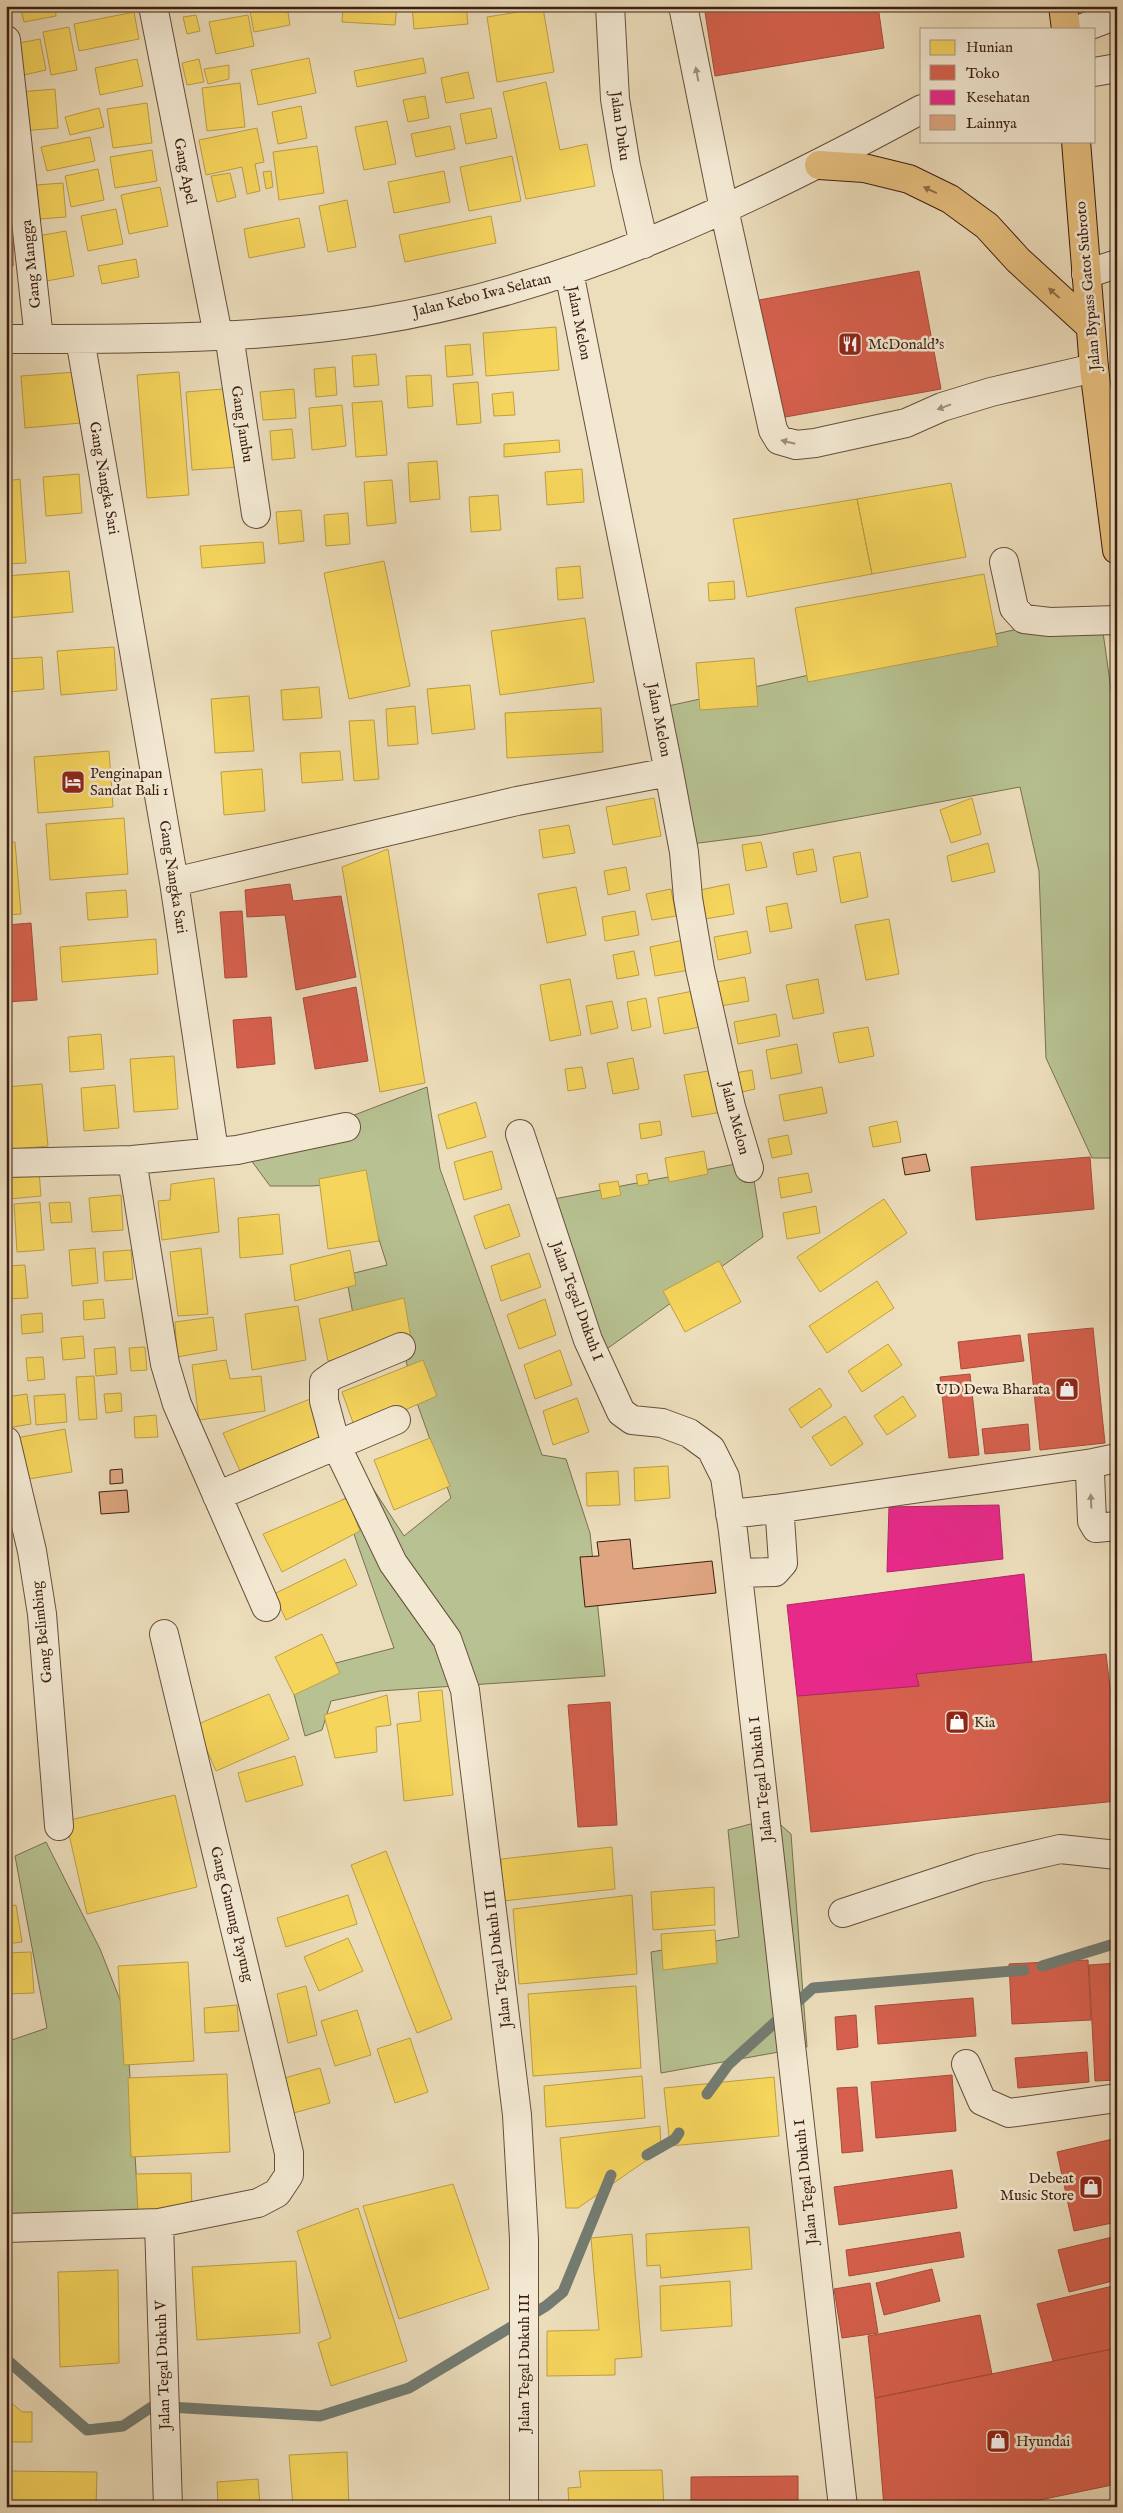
<svg xmlns="http://www.w3.org/2000/svg" width="1123" height="2513" font-family="'IM FELL English',serif">
<style>
.green{fill:#b7c191;stroke:#797052}
.homes{fill:#f6d55c;stroke:#be9e46}
.shops{fill:#d6604d;stroke:#a84c3b}
.health{fill:#e7298a;stroke:#b32666}
.lines{fill:none;stroke-linecap:round;stroke-linejoin:round}
.stream{stroke:#737c72;stroke-width:11}
.building{fill:#dea580;stroke:#3b1e12}
.minor-casing{stroke:#674e3c;stroke-width:30}
.major-casing{stroke:#3b1e12;stroke-width:30}
.minor{stroke:#f3e9d3;stroke-width:28}
.major{stroke:#e6be7e;stroke-width:28}
.oneway{fill:#a08e7c}
.oneway2{fill:#906e48}
.labels{text-anchor:middle;dominant-baseline:central;stroke-width:5;stroke-linejoin:round;paint-order:stroke}
.street-label{font-size:15px;fill:#3b1e12;stroke:#f3e9d3}
.poi-label{font-size:15px;fill:#3b1e12;stroke:#f3e9d3;text-anchor:start}
</style>
<rect width="100%" height="100%" fill="#ecddbb"/>
<filter id="stains"><feTurbulence type="fractalNoise" baseFrequency=".004" numOctaves="4"/><feColorMatrix values="0 0 0 0 .2 0 0 0 0 .09 0 0 0 0 .02 0 0 0 .5 -.17"/></filter>
<radialGradient id="worn" r=".72"><stop offset=".6" stop-color="#630" stop-opacity="0"/><stop offset="1" stop-color="#630" stop-opacity=".3"/></radialGradient>
<!-- green -->
<path class="green" d="M1100 611 1117 732V1158H1092L1046 1058 1039 871 1020 787 762 835 691 844 652 763 650 710Z
M427 1087 440 1169 542 1455 566 1459 590 1533 605 1676 380 1691 331 1701 322 1730 305 1736 289 1675 394 1648 342 1500 372 1487 404 1536 451 1498 417 1403 398 1330 356 1331 346 1275 387 1265 361 1182 312 1186H270L248 1156Z
M751 1161 763 1237 604 1351 554 1199Z
M773 1818 791 1834 807 2047 661 2073 651 1952 739 1937 728 1830Z
M46 1842 100 1949 126 2015 139 2218 6 2225V2042L47 2028 15 1856Z"/>
<!-- homes -->
<path class="homes" d="M20 6H55L56 16 24 22Z
M249 6H287L290 25 254 32Z
M343 6H397L395 25 342 22Z
M412 6H466L468 24 414 29Z
M486 6H538L487 12Z
M543 8 554 72 497 82 487 17Z
M134 12 139 39 79 51 74 24Z
M196 15 200 31 187 34 183 17Z
M248 15 254 46 216 54 209 22Z
M69 27 77 70 51 75 43 32Z
M40 39 46 70 15 77 9 45Z
M309 58 316 93 258 105 251 70Z
M423 58 426 73 357 87 354 71Z
M137 59 143 86 100 95 95 68Z
M199 59 204 82 187 85 182 63Z
M229 65V79L208 84 204 69Z
M468 72 474 98 446 103 441 78Z
M546 82 560 150 587 144 595 186 526 199 503 92Z
M240 83 245 127 207 131 202 88Z
M55 89 58 128 21 131 19 92Z
M425 96 429 118 408 122 403 100Z
M147 103 152 143 113 148 107 109Z
M301 106 307 138 278 144 272 112Z
M99 108 104 127 70 135 65 117Z
M491 108 497 138 466 144 460 114Z
M387 121 396 164 364 170 355 127Z
M450 126 455 149 416 157 411 134Z
M257 128 264 162 255 164 260 191 247 194 242 167 206 175 199 140Z
M90 137 95 161 47 171 41 147Z
M317 146 324 193 279 200 273 152Z
M152 150 157 181 115 188 110 157Z
M512 156 521 201 469 211 460 167Z
M98 169 104 200 71 207 65 176Z
M271 171 273 187 266 189 263 172Z
M444 171 450 202 394 213 388 182Z
M230 173 236 197 217 202 211 176Z
M63 183 66 217 40 219 36 185Z
M160 187 168 226 129 234 121 195Z
M347 200 356 247 328 252 319 206Z
M116 209 123 244 88 251 81 216Z
M491 216 496 243 405 262 399 235Z
M299 218 305 247 249 258 244 229Z
M66 231 74 276 41 282 32 237Z
M136 259 139 277 102 284 98 266Z
M556 327 559 370 486 376 483 333Z
M470 344 473 375 447 377 445 346Z
M376 354 379 385 354 387 352 356Z
M335 367 337 395 316 397 314 369Z
M77 372 81 423 25 428 21 376Z
M179 372 189 495 147 498 137 375Z
M431 375 433 406 408 408 406 376Z
M478 382 481 423 457 425 453 384Z
M235 388 241 467 192 470 186 392Z
M294 389 296 418 263 420 260 392Z
M513 392 515 415 494 416 492 394Z
M382 401 387 455 356 457 352 403Z
M342 405 346 446 312 450 309 408Z
M292 429 295 458 272 460 270 431Z
M559 440 560 452 504 457V444Z
M437 461 440 499 410 502 408 463Z
M582 469 584 502 547 505 545 472Z
M79 474 82 513 46 516 43 477Z
M20 479 26 563 6 564V481Z
M392 480 396 523 367 526 364 482Z
M951 483 966 557 872 574 857 499Z
M498 495 501 530 471 532 469 497Z
M857 499 872 574 747 597 733 519Z
M301 510 304 541 279 544 276 512Z
M348 513 350 544 326 546 324 515Z
M263 542 265 563 202 568 200 546Z
M384 561 410 686 349 699 324 573Z
M580 566 583 598 558 600 556 568Z
M69 571 73 612 6 618V576Z
M984 574 998 646 808 682 795 608Z
M734 581 735 599 709 601 708 583Z
M585 618 594 682 500 695 491 631Z
M114 647 117 690 61 695 57 651Z
M42 657 44 689 9 692 6 659Z
M754 658 758 706 700 710 696 663Z
M470 685 475 729 432 734 427 689Z
M319 687 322 718 283 720 281 690Z
M249 696 254 751 215 753 211 699Z
M415 706 418 744 388 746 386 709Z
M601 708 603 752 507 758 505 713Z
M374 720 379 779 354 781 349 721Z
M109 751 113 807 38 813 34 757Z
M340 751 343 780 302 783 300 753Z
M262 769 265 811 224 815 221 772Z
M654 798 661 836 613 845 606 807Z
M972 798 981 834 951 843 940 810Z
M124 818 128 874 50 880 46 824Z
M569 825 575 853 543 858 539 830Z
M6 842H15L21 914 6 915Z
M761 842 767 867 746 871 742 845Z
M988 843 995 872 952 882 947 856Z
M388 849 425 1083 380 1092 342 867Z
M813 849 817 871 797 875 793 853Z
M860 852 868 897 841 903 833 857Z
M626 867 630 890 608 895 604 871Z
M729 884 734 914 705 919 700 890Z
M576 887 586 935 547 943 538 894Z
M671 889 676 916 652 920 646 894Z
M126 890 128 917 88 920 86 893Z
M787 903 792 928 770 932 766 907Z
M635 911 639 935 605 941 602 917Z
M889 919 899 974 866 980 855 925Z
M747 931 751 953 718 960 714 937Z
M156 939 158 974 62 982 60 947Z
M689 939 695 969 655 976 650 947Z
M634 951 639 975 617 979 613 955Z
M745 977 749 1001 715 1007 711 983Z
M570 979 581 1035 550 1041 540 985Z
M818 979 824 1013 793 1019 786 985Z
M693 991 700 1027 664 1034 658 998Z
M646 998 651 1027 632 1031 627 1002Z
M612 1001 618 1028 591 1034 586 1006Z
M776 1014 780 1036 738 1044 734 1022Z
M868 1027 874 1056 839 1063 833 1033Z
M101 1034 104 1069 70 1072 68 1037Z
M797 1044 802 1073 771 1079 766 1050Z
M174 1056 178 1109 134 1112 130 1059Z
M633 1058 639 1089 613 1094 607 1063Z
M582 1067 586 1088 568 1091 565 1069Z
M720 1069 728 1111 692 1117 684 1075Z
M752 1070 755 1089 738 1093 735 1073Z
M42 1084 48 1146 6 1150V1087Z
M115 1085 119 1128 84 1131 81 1088Z
M822 1087 827 1113 784 1121 779 1095Z
M476 1102 486 1137 447 1149 438 1115Z
M660 1121 662 1135 641 1139 639 1124Z
M897 1121 901 1142 873 1147 869 1127Z
M788 1135 792 1154 772 1158 768 1139Z
M492 1151 502 1189 464 1200 454 1162Z
M704 1151 708 1174 669 1182 665 1158Z
M366 1170 379 1241 328 1249 319 1179Z
M39 1171 41 1196 9 1199 7 1174Z
M647 1173 649 1184 638 1186 636 1175Z
M808 1173 812 1192 781 1198 778 1178Z
M214 1178 219 1232 162 1240 158 1201 170 1200 171 1184Z
M618 1181 621 1195 602 1199 599 1184Z
M121 1195 123 1230 92 1232 89 1198Z
M884 1199 907 1233 820 1292 797 1257Z
M40 1202 44 1250 17 1252 14 1204Z
M70 1202 72 1222 51 1223 49 1203Z
M509 1204 520 1236 485 1249 474 1216Z
M816 1206 820 1233 787 1239 783 1213Z
M279 1214 283 1254 240 1258 238 1218Z
M95 1248 98 1283 72 1286 69 1250Z
M201 1248 208 1314 178 1316 170 1252Z
M131 1250 133 1279 105 1281 103 1252Z
M350 1250 356 1285 295 1301 290 1265Z
M529 1253 541 1287 501 1301 491 1266Z
M719 1261 741 1302 685 1332 663 1291Z
M25 1265 28 1298 6 1299V1266Z
M877 1281 894 1308 827 1353 809 1326Z
M404 1298 411 1339 328 1361 319 1319Z
M103 1299 105 1318 84 1320 83 1301Z
M545 1299 556 1335 519 1349 507 1315Z
M298 1306 306 1360 252 1370 245 1314Z
M42 1313 43 1332 22 1334 21 1315Z
M213 1317 217 1350 177 1357 175 1322Z
M83 1336 85 1358 63 1360 61 1338Z
M888 1344 902 1365 862 1392 848 1371Z
M115 1347 117 1374 96 1376 94 1349Z
M145 1347 147 1370 131 1371 129 1348Z
M560 1350 572 1385 535 1399 524 1365Z
M43 1357 45 1379 28 1381 26 1358Z
M226 1360 230 1379 261 1376 265 1411 199 1420 192 1365Z
M423 1360 437 1396 356 1431 342 1392Z
M94 1376 97 1419 79 1420 76 1377Z
M820 1388 832 1406 801 1428 789 1409Z
M121 1393 122 1411 106 1413 104 1394Z
M27 1394 31 1424 7 1428 6 1397Z
M65 1394 67 1422 36 1425 34 1396Z
M318 1396 330 1433 240 1471 223 1433Z
M903 1396 916 1416 887 1435 874 1416Z
M577 1398 589 1432 553 1445 543 1411Z
M156 1415 158 1437 135 1438 134 1417Z
M845 1416 863 1444 831 1466 812 1437Z
M65 1429 72 1472 22 1480 16 1438Z
M430 1438 450 1486 394 1510 374 1460Z
M668 1466 670 1498 635 1501 634 1468Z
M618 1471 620 1505 587 1506 586 1473Z
M347 1498 360 1531 282 1572 263 1534Z
M6 1538 8 1577H6Z
M345 1559 357 1585 286 1620 274 1594Z
M322 1634 340 1673 294 1695 275 1657Z
M442 1690 453 1795 404 1801 397 1724 421 1721 418 1692Z
M269 1694 289 1739 216 1771 196 1725Z
M387 1695 391 1725 376 1727 377 1752 335 1758 324 1715Z
M295 1756 303 1785 246 1802 238 1773Z
M175 1795 197 1887 87 1914 66 1821Z
M612 1847 615 1889 503 1901 501 1859Z
M386 1851 452 2019 417 2033 351 1865Z
M714 1887 715 1925 653 1930 651 1892Z
M348 1895 357 1924 286 1947 277 1918Z
M632 1895 637 1974 519 1984 513 1909Z
M16 1905 22 1942 6 1944V1907Z
M715 1930 717 1963 663 1970 661 1934Z
M348 1938 363 1971 319 1991 304 1957Z
M31 1952 34 1993 6 1994V1953Z
M188 1962 194 2061 124 2065 118 1966Z
M306 1986 317 2035 288 2043 277 1994Z
M636 1986 641 2068 533 2076 528 1994Z
M237 2005 239 2031 205 2033 204 2008Z
M357 2010 371 2055 335 2066 321 2021Z
M410 2038 428 2092 395 2103 377 2049Z
M320 2068 330 2103 290 2114 281 2079Z
M227 2074 230 2152 131 2157 128 2078Z
M642 2076 645 2118 546 2127 544 2086Z
M774 2077 779 2136 670 2146 664 2088Z
M660 2126 661 2150 578 2208H566L560 2138Z
M191 2173 192 2211 138 2212 136 2174Z
M453 2184 489 2289 399 2319 363 2206Z
M358 2208 407 2361 331 2386 318 2343 331 2338 297 2231Z
M749 2227 752 2269 661 2278 660 2265 647 2266 646 2234Z
M632 2234 642 2357 615 2359V2375L547 2376V2331L599 2330 591 2238Z
M296 2261 300 2333 197 2340 192 2267Z
M118 2270 119 2363 60 2367 58 2272Z
M730 2281 732 2326 661 2331 660 2286Z
M6 2398 22 2412H32V2442H6Z
M347 2452 349 2507H293L289 2455Z
M662 2470 664 2507H569L568 2488 581 2487 579 2471Z
M6 2471 97 2472 96 2507H6Z
M258 2479 260 2507H218L217 2482Z"/>
<!-- shops -->
<path class="shops" d="M704 6H878L884 48 715 76Z
M6 243H13V266H6Z
M919 271 941 389 780 418 759 300Z
M290 884 293 901 341 896 356 977 296 990 285 915 247 917 245 890Z
M242 911 247 977 225 978 220 912Z
M31 923 37 1000 6 1002V925Z
M356 987 368 1061 315 1069 303 998Z
M271 1017 275 1064 237 1068 233 1020Z
M1090 1157 1094 1209 976 1220 971 1167Z
M1093 1328 1105 1443 1040 1450 1028 1334Z
M1020 1335 1024 1361 961 1369 958 1342Z
M970 1374 979 1455 949 1458 940 1377Z
M1028 1424 1030 1450 985 1454 982 1429Z
M1106 1654 1117 1747V1801L811 1832 797 1696 919 1686 916 1674Z
M610 1702 617 1825 578 1827 568 1705Z
M1088 1960 1091 2020 1012 2024 1009 1964Z
M1117 1963V2080L1095 2081 1089 1965Z
M973 1998 976 2036 878 2044 875 2006Z
M856 2015 858 2047 837 2050 835 2017Z
M1087 2052 1089 2082 1018 2088 1015 2058Z
M952 2075 956 2131 876 2138 871 2082Z
M857 2087 863 2151 842 2153 837 2088Z
M1117 2138V2222L1074 2231 1057 2152Z
M952 2170 957 2208 839 2225 834 2187Z
M960 2232 964 2257 849 2276 846 2250Z
M1117 2236V2280L1069 2292 1058 2250Z
M932 2269 940 2301 884 2315 876 2283Z
M870 2283 878 2333 842 2338 834 2289Z
M1117 2285V2348L1053 2361 1037 2304Z
M980 2315 992 2374 875 2398 868 2336Z
M1117 2348V2484L1006 2507H884L875 2398Z
M798 2476V2507H691V2477Z"/>
<!-- health -->
<path class="health" d="M999 1505 1003 1559 887 1572 889 1507Z
M1024 1574 1032 1662 916 1674 919 1686 797 1696 787 1605Z"/>
<g class="lines">
<!-- stream -->
<path class="stream" d="M1042 1966 1117 1943
M707 2094 728 2065 813 1988 1024 1970
M647 2155 675 2139 679 2133
M6 2359 87 2430 123 2426 153 2406 320 2416 409 2388 546 2306 563 2292 611 2175"/>
</g>
<!-- building -->
<path class="building" d="M926 1154 930 1171 905 1175 902 1158Z
M122 1469 123 1483 110 1484V1470Z
M127 1490 129 1512 101 1514 99 1492Z
M630 1539 633 1569 712 1561 716 1593 585 1607 580 1557 599 1556 597 1542Z"/>
<g class="lines">
<!-- minor casing -->
<g class="minor-casing">
<path id="minor" d="M153 6 218 335
M610 6 615 99 626 166 644 244
M683 6 724 209 773 430 779 440 796 445 815 443 906 423 942 407 991 392 1094 368
M1080 29 1117 15
M6 40 39 339
M1094 72 1117 68
M569 272 669 772 684 852 688 898 700 969 731 1107 749 1168
M1086 274 1117 264
M229 335 256 514
M6 339C128 339 251 340 372 321 568 290 749 203 922 109
M80 339 174 882 214 1151
M1004 562 1014 608 1024 619 1050 622 1117 620
M174 882 517 801 669 772
M520 1134 588 1340 621 1412 632 1420 662 1423 689 1433 711 1449 725 1477 733 1531 843 2507
M132 1160 165 1364 177 1404 266 1607
M6 1163 132 1160 237 1150 346 1127
M401 1347 334 1375 324 1382V1401L336 1445 393 1563 447 1639 465 1690 517 2115 524 2239V2507
M6 1441 32 1551 42 1614 59 1826
M1117 1458 1093 1463 1090 1473 1092 1521 1096 1528 1117 1526
M217 1496 396 1420
M775 1509 1093 1463
M730 1514 775 1509 780 1518 783 1563 775 1572 738 1573
M843 1913 979 1868 1060 1849 1117 1855
M966 2064 982 2101 1009 2113 1117 2098
M159 2223 168 2507
M6 2228 159 2223 258 2203 277 2193 289 2175V2153L164 1634"/>
</g>
<!-- major casing -->
<g class="major-casing">
<path id="major" d="M1063 6 1066 29
M1076 141 1094 368 1117 550
M819 165 864 168 909 179 950 199 987 226 1018 260 1090 326"/>
</g>
<!-- minor -->
<use href="#minor" class="minor"/>
<!-- major -->
<use href="#major" class="major"/>
</g>
<!-- one-way arrows -->
<defs><path id="oneway-solid" d="M-6-.8H1V-3.2L6.5 0L1 3.2V.8H-6Z" transform="scale(1.25)"/></defs>
<g class="oneway">
<use href="#oneway-solid" transform="translate(697 74) rotate(-101)"/>
<use href="#oneway-solid" transform="translate(944 407) rotate(160)"/>
<use href="#oneway-solid" transform="translate(788 442) rotate(-166)"/>
<use href="#oneway-solid" transform="translate(1091 1501) rotate(-93)"/>
</g>
<g class="oneway2">
<use href="#oneway-solid" transform="translate(930 190) rotate(-155)"/>
<use href="#oneway-solid" transform="translate(1054 293) rotate(-138)"/>
</g>
<!-- icons -->
<defs>
<g id="restaurant-square" transform="scale(1.25)"><rect x="-9" y="-9" width="18" height="18" rx="4" fill="#8f2418" stroke="#f3e9d3"/><path d="M-5-6h1v4h1v-4h1v4h1v-4h1v5L-1.5 .5V6h-2V.5L-5-1ZM5-6V6H3V1.5H1.5Q1.5-4 5-6Z" fill="#fff"/></g>
<g id="hotel-square" transform="scale(1.25)"><rect x="-9" y="-9" width="18" height="18" rx="4" fill="#8f2418" stroke="#f3e9d3"/><path d="M-6-4.5h1.5V1H6V5H4.5V3h-9V5H-6ZM-4 0a1.8 1.8 0 1 1 3.6 0ZM.5 0V-2.5h3Q6-2.5 6 0Z" fill="#fff"/></g>
<g id="shop-square" transform="scale(1.25)"><rect x="-9" y="-9" width="18" height="18" rx="4" fill="#8f2418" stroke="#f3e9d3"/><path d="M-5-2.5h2.3a2.7 3.5 0 0 1 5.4 0H5L5.5 6h-11ZM-1.5-2.5h3a1.5 2.3 0 0 0-3 0Z" fill="#fff"/></g>
</defs>
<g fill-rule="evenodd">
<use href="#restaurant-square" x="850" y="344"/>
<use href="#hotel-square" x="73" y="782"/>
<use href="#shop-square" x="1067" y="1389"/>
<use href="#shop-square" x="957" y="1722"/>
<use href="#shop-square" x="1091" y="2187"/>
<use href="#shop-square" x="998" y="2441"/>
</g>
<g class="labels">
<!-- street labels -->
<g class="street-label">
<text transform="translate(620 126) rotate(82)">Jalan Duku</text>
<text transform="translate(185 171) rotate(79)">Gang Apel</text>
<text transform="translate(31 264) rotate(-96)">Gang Mangga</text>
<text transform="translate(1088 286) rotate(-95)">Jalan Bypass Gatot Subroto</text>
<text transform="translate(482 295) rotate(-14)">Jalan Kebo Iwa Selatan</text>
<text transform="translate(579 323) rotate(79)">Jalan Melon</text>
<text transform="translate(242 424) rotate(81)">Gang Jambu</text>
<text transform="translate(104 478) rotate(80)">Gang Nangka Sari</text>
<text transform="translate(659 720) rotate(79)">Jalan Melon</text>
<text transform="translate(173 877) rotate(81)">Gang Nangka Sari</text>
<text transform="translate(735 1118) rotate(75)">Jalan Melon</text>
<text transform="translate(577 1301) rotate(70)">Jalan Tegal Dukuh I</text>
<text transform="translate(42 1632) rotate(-96)">Gang Belimbing</text>
<text transform="translate(761 1779) rotate(-96)">Jalan Tegal Dukuh I</text>
<text transform="translate(232 1914) rotate(76)">Gang Gunung Payung</text>
<text transform="translate(498 1959) rotate(-97)">Jalan Tegal Dukuh III</text>
<text transform="translate(806 2182) rotate(-96)">Jalan Tegal Dukuh I</text>
<text transform="translate(524 2363) rotate(-90)">Jalan Tegal Dukuh III</text>
<text transform="translate(163 2365) rotate(-92)">Jalan Tegal Dukuh V</text>
</g>
<!-- poi labels -->
<g class="poi-label">
<text x="868" y="344">McDonald's</text>
<text x="90" y="773">Penginapan<tspan x="90" dy="17">Sandat Bali 1</tspan></text>
<text x="1050" y="1389" text-anchor="end">UD Dewa Bharata</text>
<text x="974" y="1722">Kia</text>
<text x="1074" y="2178" text-anchor="end">Debeat<tspan x="1074" dy="17">Music Store</tspan></text>
<text x="1016" y="2441">Hyundai</text>
</g>
</g>
<!-- margin -->
<rect width="1123" height="2513" fill="none" stroke="#ecddbb" stroke-width="25"/>
<rect x="8" y="8" width="1108" height="2498" fill="none" stroke="#3b1e12" stroke-width="2.5"/>
<rect x="12" y="12" width="1098" height="2488" fill="none" stroke="#3b1e12"/>
<!-- legend -->
<rect x="920" y="28" width="175" height="115" fill="#f3e9d3" stroke="#a99886"/>
<rect x="930" y="40" width="25" height="15" fill="#f6d55c" stroke="#a99886"/>
<text x="966" y="52" font-size="15" fill="#3b1e12">Hunian</text>
<rect x="930" y="65" width="25" height="15" fill="#d6604d" stroke="#a99886"/>
<text x="966" y="78" font-size="15" fill="#3b1e12">Toko</text>
<rect x="930" y="90" width="25" height="15" fill="#e7298a" stroke="#a99886"/>
<text x="966" y="102" font-size="15" fill="#3b1e12">Kesehatan</text>
<rect x="930" y="115" width="25" height="15" fill="#dea580" stroke="#a99886"/>
<text x="966" y="128" font-size="15" fill="#3b1e12">Lainnya</text>
<rect width="100%" height="100%" filter="url(#stains)"/>
<rect width="100%" height="100%" fill="url(#worn)"/>
</svg>
